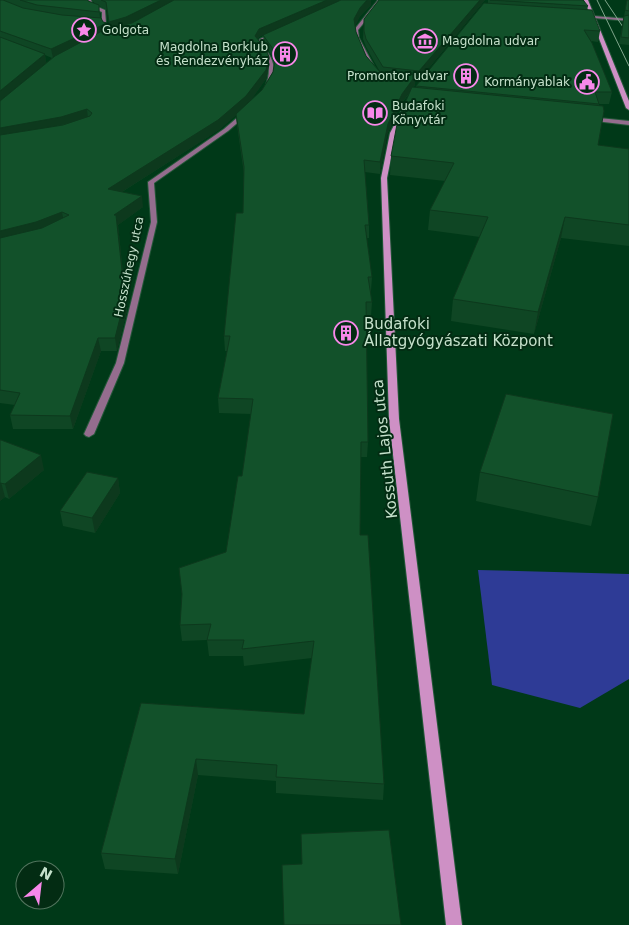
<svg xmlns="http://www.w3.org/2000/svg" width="629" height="925" font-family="'DejaVu Sans',sans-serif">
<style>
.green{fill:#2e3b96}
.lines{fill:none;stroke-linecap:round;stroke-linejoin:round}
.minor-casing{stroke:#235738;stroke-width:2}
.secondary-casing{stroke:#235738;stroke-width:2}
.minor{fill:#946d8e;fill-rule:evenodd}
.secondary{fill:#ce90c5;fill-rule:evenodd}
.tram{stroke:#80a78d;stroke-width:1}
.wall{fill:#0f4624;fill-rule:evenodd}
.shaded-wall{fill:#0d391d}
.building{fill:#12512a;stroke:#0d391d}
.labels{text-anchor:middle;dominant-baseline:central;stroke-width:4;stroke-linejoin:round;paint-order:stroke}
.far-poi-label{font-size:12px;fill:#c5e1cb;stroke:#032c13;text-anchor:start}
.far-street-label{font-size:12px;fill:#c5e1cb;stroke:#032c13}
.poi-label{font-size:15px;fill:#c5e1cb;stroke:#032c13;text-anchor:start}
.street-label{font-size:15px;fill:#c5e1cb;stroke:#032c13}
</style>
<rect width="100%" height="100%" fill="#003918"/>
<!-- green -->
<path class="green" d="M478 570 629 574V679L580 708 492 685Z"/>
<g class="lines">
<!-- minor casing -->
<g class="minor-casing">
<path id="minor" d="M87 0H91L93 5 105 10 106 23 112 34H108L102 23V12L90 7Z
M378 0H382L358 30 359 38 375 68 373 69 371 68 355 38 354 30Z
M582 15 629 19V21L583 17Z
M273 33 277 34 264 41 261 44C273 57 277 68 272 85L269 87 266 85C272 68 268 57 257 44L260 39Z
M245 111 250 112 228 131 154 183 157 222 124 363 94 434 89 437 86 436 84 434 116 363 151 222 148 182 224 129Z
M589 117 629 121V125L587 120 586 119Z"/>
</g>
<!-- secondary casing -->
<g class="secondary-casing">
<path id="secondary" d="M584 0H588L629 101V110L626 108Z
M403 108 408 109 396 133 387 178 399 419 462 925H446L389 419 381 178 390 133Z"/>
</g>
<!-- minor -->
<use href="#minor" class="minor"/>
<!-- secondary -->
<use href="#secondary" class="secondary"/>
<!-- tram -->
<path class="tram" d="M597 0 629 66
M605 0 629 36"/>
</g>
<!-- wall -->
<path class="wall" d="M0 0H88V1L95 4 92 0H371V5L360 16 355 26 356 32 366 56 380 72 366 47 363 39 364 19 379 0H485L419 80 415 79V85L413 88H416V86L488 3V0L588 6 587 10 600 31 598 42 591 41 612 92 609 104H599L598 145 629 149V246L561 238 534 334 451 321 453 299 480 237 428 230 430 210 445 181 390 175 391 156 410 93 401 104 387 135 380 174 365 172 369 225V238H366L372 277 371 291H370L372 302 371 316H366L368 442 367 457H361L360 535 384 784 383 800 276 793V781L198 775 178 874 105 869 101 853 141 703 304 714 312 658 244 666 243 656H209L207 640 182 641 180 625 226 552 242 476 251 414 219 413 218 398 227 351H225L224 336 243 213 244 174 237 125 236 115 219 130 122 192 143 207 118 225 127 311 117 351H101L73 429H13L10 415 15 405 0 403ZM99 6 107 10 110 29H107V23L103 22 100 18ZM263 35 264 44 275 60 273 72 262 90 250 101 266 79 269 66V57L258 39 259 37ZM45 55 52 58 46 63Z
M627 0H629V45L619 44Z
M0 440 44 470 9 499 5 497 0 501Z
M480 472 598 497 591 526 476 501Z
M118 478 120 493 95 533 63 526 60 511Z"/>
<!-- shaded-wall -->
<path class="shaded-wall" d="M161 0H177L127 25 110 30 109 22Z
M327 0H341L337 3 259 37 255 44V36L259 29Z
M367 0H371V5L360 16 354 28V19L360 8Z
M480 0H485L419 80V71Z
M107 23 108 31 53 58 51 49Z
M45 54 46 63 0 103V91Z
M269 57V66L266 79 247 106 219 130 109 200 108 189Z
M416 75 415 85 401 104 387 135 380 174V162L388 124 402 94Z
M87 109 88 119 0 138V128Z
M142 196 143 207 118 225 127 311 117 351 115 338 114 215Z
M62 212 64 223 0 243V231Z
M565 217 561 238 534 334 538 312Z
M98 338 101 351 73 429 70 416Z
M41 455 44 470 9 499 5 484Z
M118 478 120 493 95 533 92 518Z
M1 482 5 497 0 501V483Z
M196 759 198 775 178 874 175 859Z"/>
<!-- building -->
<path class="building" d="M0 0H3L23 8 62 15 101 18 103 22 107 23 51 49 0 31Z
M20 0H88V1L99 5V12L37 5Z
M101 0H161L126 17 109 22 106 2Z
M174 0H327L259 29 255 36 266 49 269 57 266 70 246 96 218 120 108 189 142 196 114 215H116L125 298 115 338H98L70 416 10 415 20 393 0 390V238L42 228 69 215 62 212 36 222 0 231V135L63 125 90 116 92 113 87 109 61 117 0 128V101L55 56 104 30 132 23Z
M341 0H367L360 8 354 19 356 32 366 56 380 72 416 75 402 94 388 124 380 162 364 160 369 225H365L372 277H368L372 302H366L368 442H361L360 535H368L384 784 276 777 277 765 196 759 175 859 101 853 141 703 304 714 314 641 242 649 244 640H207L211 624 180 625 182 594 179 568 226 552 238 476H242L253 399 218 398 230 336H224L236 213H243L244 167 236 114 262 90 273 72 276 53 263 35Z
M379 0H480L419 71 383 67 366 39 364 31V19Z
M490 0H583L588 6Z
M627 0H629V11L625 10Z
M484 3 592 10 600 31 584 30 592 43 612 92H595L599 104 416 86Z
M629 15V38L621 37 624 16Z
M0 37 45 54 0 91Z
M412 87 603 106 604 111 598 145 629 149V225L565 217 538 312 453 299 488 217 430 210 454 163 391 156 398 119Z
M506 394 613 414 598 497 480 472Z
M0 440H1L41 455 5 484 0 483Z
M87 472 118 478 92 518 60 511Z
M389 830 401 925H284L282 865 302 864 301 834Z"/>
<!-- icons -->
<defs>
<g id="sight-ring" transform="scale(1.25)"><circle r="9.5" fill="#032c13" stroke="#f888ea" stroke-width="1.5"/><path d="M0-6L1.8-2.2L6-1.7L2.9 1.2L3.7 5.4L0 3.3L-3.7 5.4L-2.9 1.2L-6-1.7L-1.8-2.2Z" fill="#f888ea"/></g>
<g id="museum-ring" transform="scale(1.25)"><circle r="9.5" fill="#032c13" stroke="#f888ea" stroke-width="1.5"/><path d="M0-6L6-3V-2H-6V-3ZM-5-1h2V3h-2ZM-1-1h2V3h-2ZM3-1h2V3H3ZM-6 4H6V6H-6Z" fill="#f888ea"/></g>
<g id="building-ring" transform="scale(1.25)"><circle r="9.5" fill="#032c13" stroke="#f888ea" stroke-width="1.5"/><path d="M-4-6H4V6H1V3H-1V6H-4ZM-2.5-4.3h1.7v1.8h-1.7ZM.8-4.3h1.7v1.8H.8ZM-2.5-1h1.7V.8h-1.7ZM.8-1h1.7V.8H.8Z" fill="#f888ea"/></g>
<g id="civic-ring" transform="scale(1.25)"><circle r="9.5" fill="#032c13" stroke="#f888ea" stroke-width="1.5"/><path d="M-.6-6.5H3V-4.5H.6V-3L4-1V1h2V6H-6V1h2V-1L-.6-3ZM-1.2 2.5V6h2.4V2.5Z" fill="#f888ea"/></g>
<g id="library-ring" transform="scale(1.25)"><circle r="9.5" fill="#032c13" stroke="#f888ea" stroke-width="1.5"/><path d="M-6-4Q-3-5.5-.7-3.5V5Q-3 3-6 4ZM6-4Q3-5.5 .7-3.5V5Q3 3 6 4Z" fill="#f888ea"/></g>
</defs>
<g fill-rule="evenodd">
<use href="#sight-ring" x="84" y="30"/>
<use href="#museum-ring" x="425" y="41"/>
<use href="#building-ring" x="285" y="54"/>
<use href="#building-ring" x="466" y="76"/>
<use href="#civic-ring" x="587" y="82"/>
<use href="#library-ring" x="375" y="113"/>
<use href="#building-ring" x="346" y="333"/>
</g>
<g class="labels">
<!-- far-poi labels -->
<g class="far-poi-label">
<text x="102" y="30">Golgota</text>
<text x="442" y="41">Magdolna udvar</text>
<text x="268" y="47" text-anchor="end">Magdolna Borklub<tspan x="268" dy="14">és Rendezvényház</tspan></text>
<text x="448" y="76" text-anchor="end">Promontor udvar</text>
<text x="570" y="82" text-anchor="end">Kormányablak</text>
<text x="392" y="106">Budafoki<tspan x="392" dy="14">Könyvtár</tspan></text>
</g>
<!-- far-street labels -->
<g class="far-street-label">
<text transform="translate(129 267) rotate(-78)">Hosszúhegy utca</text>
</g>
<!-- poi labels -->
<g class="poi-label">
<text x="364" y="324">Budafoki<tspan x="364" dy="17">Állatgyógyászati Központ</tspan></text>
</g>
<!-- street labels -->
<g class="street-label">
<text transform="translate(385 449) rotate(-96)">Kossuth Lajos utca</text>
</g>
</g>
<!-- north arrow -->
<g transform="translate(40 885) rotate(28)"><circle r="24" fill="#032c13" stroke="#51745d"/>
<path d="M0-4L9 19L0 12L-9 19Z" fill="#f888ea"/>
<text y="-8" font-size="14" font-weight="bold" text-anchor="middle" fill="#c5e1cb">N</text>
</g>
</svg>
